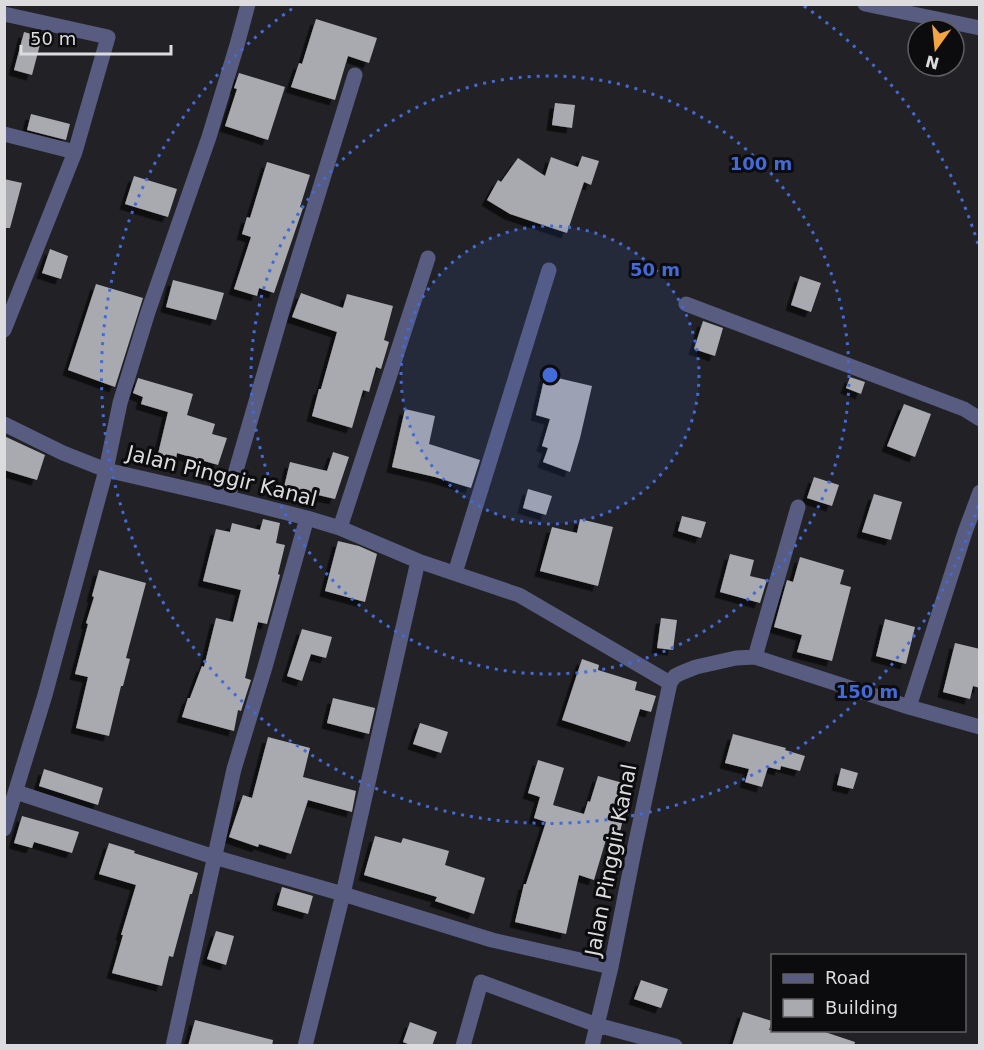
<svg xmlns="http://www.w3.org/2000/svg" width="984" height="1050" font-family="'DejaVu Sans',sans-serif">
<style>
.building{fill:#a9aaaf;filter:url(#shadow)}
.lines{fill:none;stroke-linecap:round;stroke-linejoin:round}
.minor{stroke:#575c80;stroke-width:15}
.ring{fill:none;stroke:#436ad9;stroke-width:3;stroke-dasharray:3 6}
.labels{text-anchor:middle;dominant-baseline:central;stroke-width:6;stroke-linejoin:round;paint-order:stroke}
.street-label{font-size:21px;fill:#dcdcdf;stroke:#0c0c0e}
.centre{fill:#436ad9;stroke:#0c0c0e;stroke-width:3}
.ring-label{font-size:18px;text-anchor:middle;font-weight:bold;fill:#436ad9;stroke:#0c0c0e;stroke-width:6;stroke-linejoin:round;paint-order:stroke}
</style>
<defs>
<filter id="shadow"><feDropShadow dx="-5.5" dy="5.5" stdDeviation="0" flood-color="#0009"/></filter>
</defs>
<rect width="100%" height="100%" fill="#222226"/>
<!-- building -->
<path class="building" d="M316 19 377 38 369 63 348 56 335 100 291 87 299 63 302 64Z
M24 32 42 37 32 75 14 70Z
M239 73 285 87 268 140 225 126 237 89 234 88Z
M555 103 575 105 572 128 552 125Z
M31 114 70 124 66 140 27 130Z
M582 156 599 161 591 185 584 182 567 233 510 214 487 200 498 180 501 182 518 158 545 176 551 157 578 167Z
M267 162 310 175 300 207 303 208 274 293 259 288 257 296 234 289 251 237 242 234 247 217 250 218Z
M134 176 177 189 168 217 125 204Z
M4 179 22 183 10 228H4Z
M50 249 68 256 61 279 42 273Z
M800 276 821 283 811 312 791 305Z
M173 280 224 293 216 320 166 307Z
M96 284 143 298 115 387 68 370Z
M301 293 343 308 347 294 393 306 384 340 389 342 381 369 376 367 369 392 363 390 352 428 312 416 319 389H321L337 332 292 317Z
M703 321 723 328 715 356 694 349Z
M545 375 592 386 580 438 570 472 543 462 548 448 542 446 550 419 536 415Z
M850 377 865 382 861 394 846 388Z
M138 378 193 394 187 415 215 424 212 434 227 438 218 465 177 453 176 459 158 454 168 412 141 404 143 397 133 393Z
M904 404 931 414 915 457 887 446Z
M405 409 435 416 429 444 480 460 471 488 435 477 392 467Z
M4 436 45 455 37 480 4 470Z
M333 452 349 457 335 499 284 487 290 462 327 471Z
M814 477 839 485 832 506 807 498Z
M528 489 552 496 546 515 523 508Z
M874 494 902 502 891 540 862 532Z
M682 516 706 522 701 538 678 531Z
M263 519 280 523 276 543 285 545 278 574 280 575 267 624 258 622 245 678 251 680 241 711 238 710 234 731 182 717 188 698H190L202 666 204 667 216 618 233 622 241 590 203 581 216 529 230 532 232 523 260 530Z
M580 519 613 527 598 586 540 571 552 527 577 533Z
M338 541 359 546 377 554 365 602 325 591Z
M730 554 754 560 750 576 767 580 760 603 720 592Z
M800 557 844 570 840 584 851 587 832 661 797 652 802 635 774 627 787 580 793 582Z
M99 570 146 583 126 658 130 659 123 686H121L109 736 76 728 88 677 75 674 88 624 86 623 94 597 92 596Z
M661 618 677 620 673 650 657 648Z
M885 619 915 627 906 664 876 656Z
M302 629 332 637 326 658 311 654 302 681 287 676Z
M955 643 980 649V688L973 686 970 699 943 692Z
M582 659 599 665 598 670 637 682 635 690 656 696 651 712 640 709 630 742 562 720Z
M333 698 375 708 369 734 327 723Z
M420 723 448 732 441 753 413 744Z
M733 734 786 748 785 750 805 756 800 771 781 766 780 770 768 767 762 787 745 782 749 769 725 763Z
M268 737 310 748 303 777 356 791 352 812 308 800 291 854 259 844 258 847 229 837 243 795 252 798Z
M538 760 564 768 553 805 584 814 588 801 590 802 598 776 630 785 622 811H625L619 836 608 833 594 880 579 875 566 934 515 922 524 884H526L546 822 534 818 540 797 528 793Z
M841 768 858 773 853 789 837 785Z
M44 769 103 788 98 805 39 786Z
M22 816 79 832 72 853 34 842 32 848 14 843Z
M375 836 401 843 403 838 449 851 445 865 485 878 474 914 435 901 437 897 364 875Z
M109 843 135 851 134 853 198 873 192 894H190L173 957 169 956 162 986 112 973 123 935H121L136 885 99 874Z
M282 887 313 896 308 914 277 905Z
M216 931 234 936 226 965 207 959Z
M641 980 668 989 661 1008 634 999Z
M743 1012 772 1021 769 1030H819L855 1042 854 1046H732Z
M195 1020 273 1040 272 1046H188Z
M410 1022 437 1032 432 1046H413L403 1042Z"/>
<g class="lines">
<!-- minor -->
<path class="minor" d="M865 4 980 28
M4 14 108 37 75 152 4 330
M4 134 75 152
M686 304 964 409 980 419
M4 424 63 453 106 470 228 498 307 518 340 528 418 561 519 595 670 683
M228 498 286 298 355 75
M340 528 428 258
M455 573 549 270
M755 657 798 507
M909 707 965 532 980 492
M16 792 214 857 343 894 492 940 611 967
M4 829 45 695 106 470 120 403 148 312 209 137 237 45 248 4
M173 1046 234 769 265 667 307 518
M305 1046 343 894 418 561
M463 1046 481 982 597 1025 675 1046
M592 1046 611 967 636 841 670 683 675 676 681 673 696 667 736 658 755 657 909 707 980 727"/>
</g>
<!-- distance rings -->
<circle cx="550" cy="375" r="149" fill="#436ad9" fill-opacity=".12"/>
<g class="ring">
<circle cx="550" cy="375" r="149"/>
<circle cx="550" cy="375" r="299"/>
<path d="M978 506A448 448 0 1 1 296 6M804 6A448 448 0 0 1 978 244"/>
</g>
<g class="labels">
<!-- street labels -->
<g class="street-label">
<text transform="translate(222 476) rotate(14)">Jalan Pinggir Kanal</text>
<text transform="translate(611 860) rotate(-79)">Jalan Pinggir Kanal</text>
</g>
</g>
<circle cx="550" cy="375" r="9" class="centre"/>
<g class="ring-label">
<text x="761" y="170">100 m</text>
<text x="655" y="276">50 m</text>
<text x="867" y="698">150 m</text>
</g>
<!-- border -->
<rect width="984" height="1050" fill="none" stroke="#dcdcdf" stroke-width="12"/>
<!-- legend -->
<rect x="771" y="954" width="195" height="78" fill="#0c0c0e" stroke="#5f5f62" stroke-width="1.5"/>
<rect x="783" y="974" width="30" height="9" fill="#575c80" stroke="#5f5f62" stroke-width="1.5"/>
<text x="825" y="984" font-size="18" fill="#dcdcdf">Road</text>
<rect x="783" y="999" width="30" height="18" fill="#a9aaaf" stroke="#5f5f62" stroke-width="1.5"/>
<text x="825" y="1014" font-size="18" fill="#dcdcdf">Building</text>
<!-- north arrow -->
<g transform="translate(936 48) rotate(195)"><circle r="28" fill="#0c0c0e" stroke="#5f5f62" stroke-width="1.5"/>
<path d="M0-4.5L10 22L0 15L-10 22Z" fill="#f2a542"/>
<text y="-9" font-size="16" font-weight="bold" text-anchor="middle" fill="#dcdcdf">N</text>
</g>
<!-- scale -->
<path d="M21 45v9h150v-9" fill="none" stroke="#dcdcdf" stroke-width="3"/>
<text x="30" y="45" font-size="18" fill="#dcdcdf" stroke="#0c0c0e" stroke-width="4.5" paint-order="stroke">50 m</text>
</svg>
